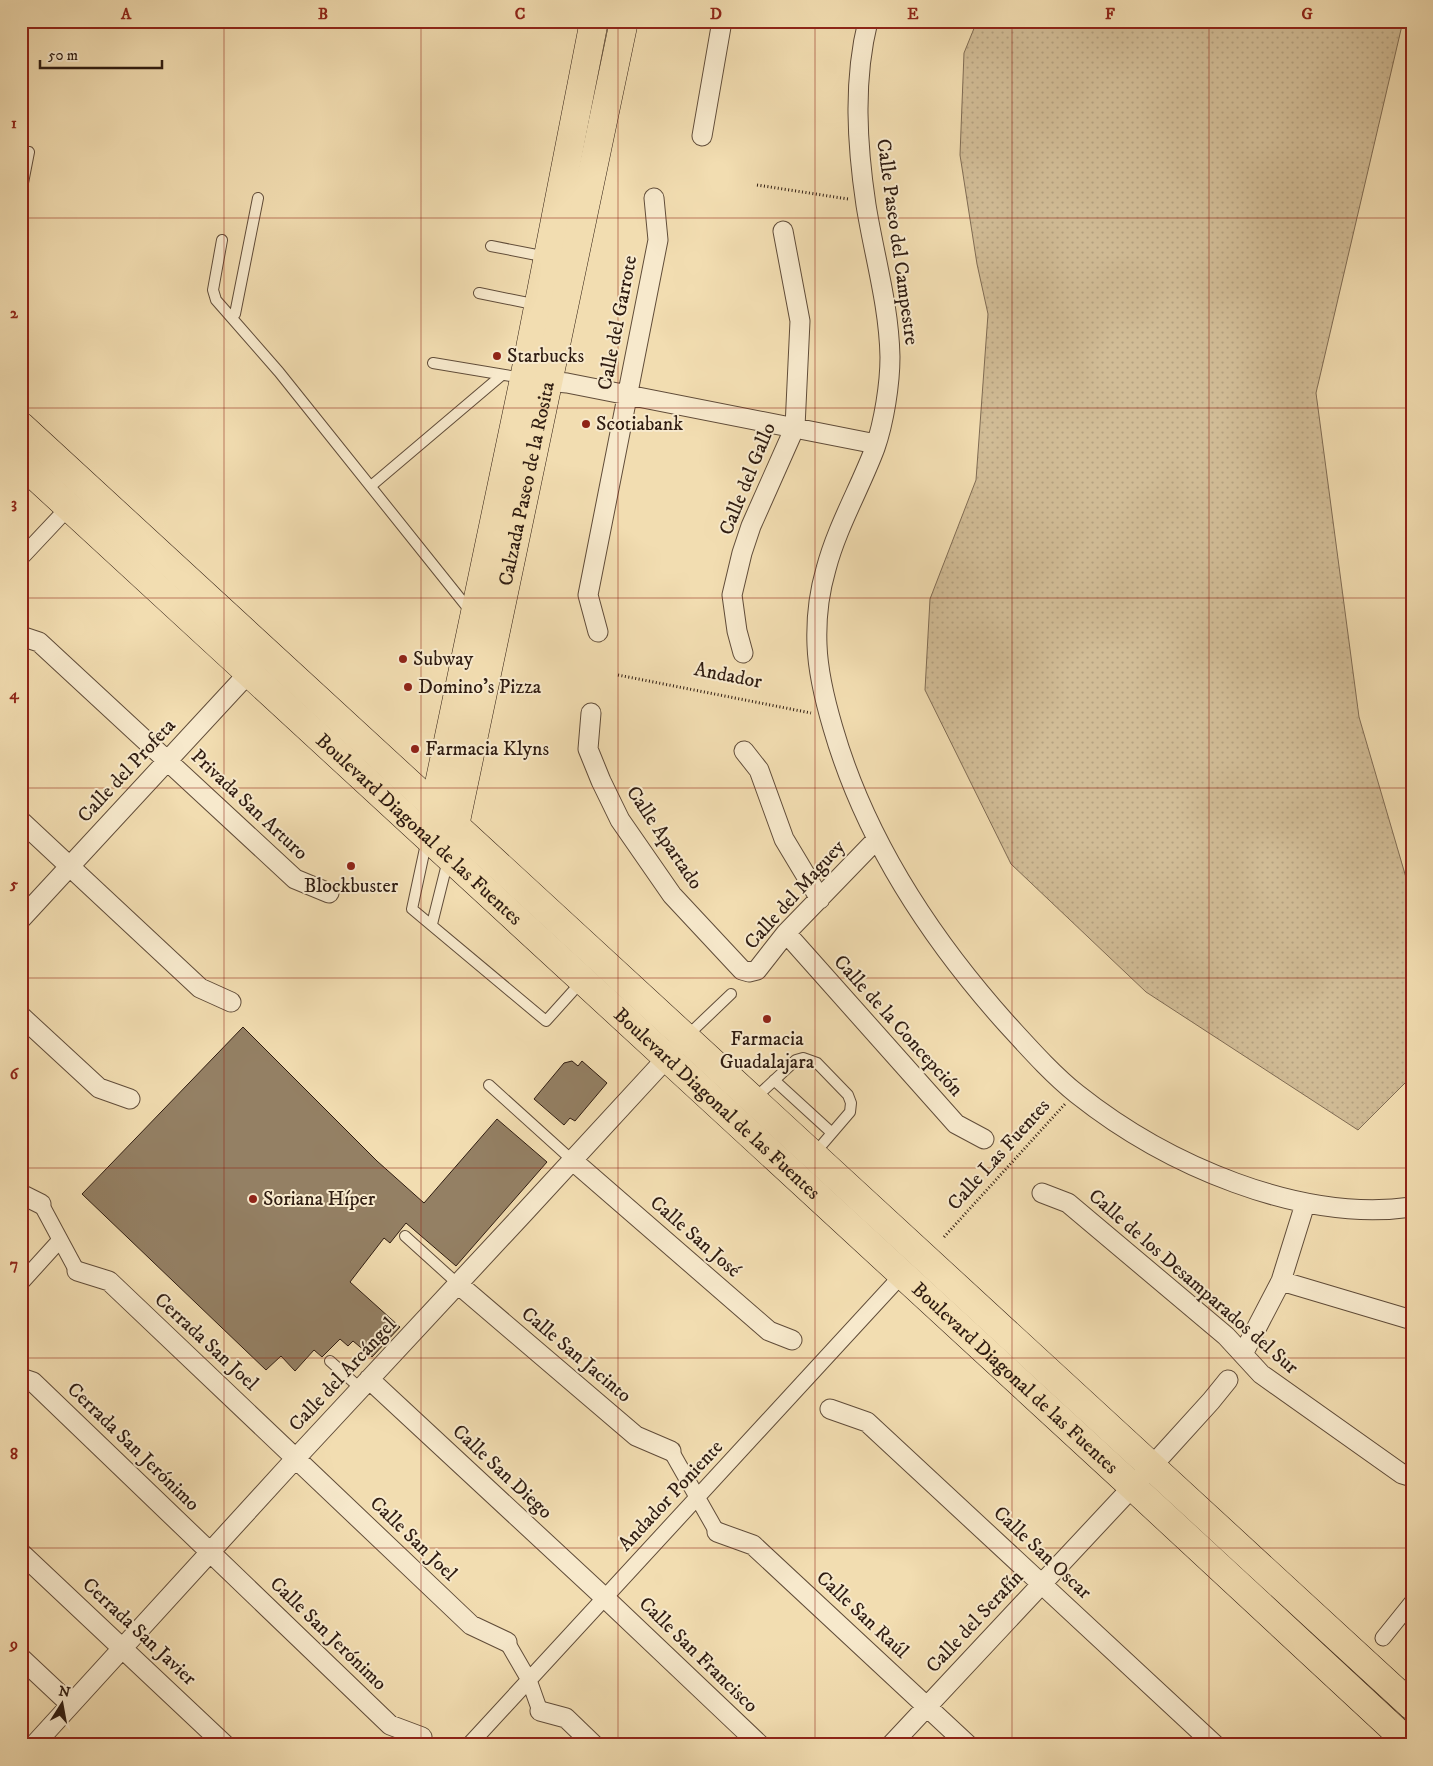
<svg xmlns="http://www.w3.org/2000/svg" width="1433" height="1766" font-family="'IM FELL DW Pica',serif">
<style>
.grass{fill:url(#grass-dots);stroke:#806c54}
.building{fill:#948064;stroke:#2f1c11}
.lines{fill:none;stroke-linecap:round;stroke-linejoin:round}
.service-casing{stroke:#604c39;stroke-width:12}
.pedestrian-casing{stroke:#604c39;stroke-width:17}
.minor-casing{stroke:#604c39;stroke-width:21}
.primary-casing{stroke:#2f1c11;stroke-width:29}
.path{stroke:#2f1c11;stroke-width:3;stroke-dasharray:1 2.5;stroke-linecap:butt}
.service{stroke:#f7e9cc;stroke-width:10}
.pedestrian{stroke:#f7e9cc;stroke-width:15}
.minor{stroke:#f7e9cc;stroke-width:19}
.primary{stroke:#f2ddb1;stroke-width:28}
.grid{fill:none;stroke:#8f2418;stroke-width:1;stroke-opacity:0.55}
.poi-dot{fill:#8f2418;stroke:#f7e9cc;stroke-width:2}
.labels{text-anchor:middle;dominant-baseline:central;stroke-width:4;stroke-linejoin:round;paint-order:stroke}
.street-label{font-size:20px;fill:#2f1c11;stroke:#f7e9cc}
.poi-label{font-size:20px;fill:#2f1c11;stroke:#f7e9cc;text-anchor:start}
.neatline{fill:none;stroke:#8f2418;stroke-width:2}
.grid-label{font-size:16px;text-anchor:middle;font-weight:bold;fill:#8f2418}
</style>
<defs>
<pattern id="grass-dots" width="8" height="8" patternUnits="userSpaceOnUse" patternTransform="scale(1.25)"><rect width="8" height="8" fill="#d1bc96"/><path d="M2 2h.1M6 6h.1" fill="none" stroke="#b4a180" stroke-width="1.8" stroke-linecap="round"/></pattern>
</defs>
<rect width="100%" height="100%" fill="#f2ddb1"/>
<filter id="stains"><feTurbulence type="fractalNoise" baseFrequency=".004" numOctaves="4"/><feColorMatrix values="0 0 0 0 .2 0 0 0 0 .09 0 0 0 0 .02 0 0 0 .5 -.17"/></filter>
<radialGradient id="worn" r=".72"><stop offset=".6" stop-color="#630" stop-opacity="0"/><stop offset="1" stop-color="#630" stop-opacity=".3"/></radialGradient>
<!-- grass -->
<path class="grass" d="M977 21H1403L1316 393 1359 717 1412 898V1076L1358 1130 1146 992 1011 864 925 690 930 599 976 480 988 314 977 264 960 155 964 53Z"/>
<!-- building -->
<path class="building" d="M243 1027 377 1161 424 1203 497 1119 547 1162 456 1266 406 1223 390 1243 384 1238 350 1282 400 1327 372 1357 353 1341 348 1346 340 1339 322 1357 314 1350 295 1371 281 1356 266 1370 82 1194Z
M572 1061 578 1066 582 1061 607 1083 575 1121 570 1118 564 1125 534 1099 564 1063Z"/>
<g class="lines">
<!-- service casing -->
<g class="service-casing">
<path id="service" d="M21 193 29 152
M222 240 213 290 216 300 279 372 471 612
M491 246 547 257
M479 293 538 305
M235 314 258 198
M433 363 523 378
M371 486 502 375
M427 839 412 909 546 1021 582 981
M432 924 448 860
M687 1036 731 994
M774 1080 832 1133
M489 1085 572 1160
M754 1099 796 1060 803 1058 817 1063 848 1095 851 1103 850 1112 814 1154
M405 1236 458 1284
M330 1361 361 1389"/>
</g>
<!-- pedestrian casing -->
<g class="pedestrian-casing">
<path id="pedestrian" d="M21 558 68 508
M41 1204 77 1271
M21 1283 60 1240
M671 1451 717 1532
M1383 1638 1412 1602
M507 1642 529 1680 540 1711
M469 1745 902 1275"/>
</g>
<!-- minor casing -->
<g class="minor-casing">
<path id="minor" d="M868 21C853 81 857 145 866 205 874 255 889 305 890 357 890 384 884 422 875 448 860 488 837 527 826 569 819 593 816 620 817 645 818 674 825 701 833 728 865 839 930 938 1007 1024 1029 1048 1052 1074 1077 1094 1165 1164 1299 1223 1412 1207
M702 136 722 21
M536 380 567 383 876 444
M598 632 588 595 658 240 654 198
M21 636 39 642 295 879 329 893
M743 653 737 631 732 595 742 553 751 526 795 427 800 321 783 231
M591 713 588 749 601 781 620 820 672 895 742 970 749 972 757 970 786 933 876 840
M744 751 759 770 784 839 820 899
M21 821 200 988 231 1002
M21 919 256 665
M786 933 956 1124 984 1139
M21 1016 99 1088 130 1099
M572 1160 769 1331 792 1340
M1042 1193 1068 1203 1226 1336 1261 1374 1402 1474 1412 1477
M21 1194 41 1204
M77 1271 109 1281 471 1625 507 1642
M1281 1281 1412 1320
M458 1284 636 1436 671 1451
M1243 1354 1281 1281 1305 1204
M21 1378 33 1382 390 1725 422 1737
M369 1379 605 1598 760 1745
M830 1409 867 1422 1215 1745
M717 1532 753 1545 968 1745
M21 1553 225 1745
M21 1658 70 1704
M540 1711 566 1718 594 1745
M34 1745 296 1458 522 1215 675 1049
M891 1745 1152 1466 1211 1401 1228 1380"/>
</g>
<!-- primary casing -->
<g class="primary-casing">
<g id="primary">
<path d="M21 426 1412 1706"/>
<path id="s1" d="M21 463 1132 1486 1411 1745"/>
<path d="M431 822 524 379 594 21"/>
<path id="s2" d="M452 840 624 21"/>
</g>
</g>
<!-- path -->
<path class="path" d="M757 185 848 199
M618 675 811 713
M944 1237 1065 1104
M1036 1739 1042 1745"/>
<!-- service -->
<use href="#service" class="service"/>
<!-- pedestrian -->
<use href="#pedestrian" class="pedestrian"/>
<!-- minor -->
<use href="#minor" class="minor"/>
<!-- primary -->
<use href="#primary" class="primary"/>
</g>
<!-- grid -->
<path class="grid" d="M224 21V1745M421 21V1745M618 21V1745M815 21V1745M1012 21V1745M1209 21V1745M21 218H1412M21 408H1412M21 598H1412M21 788H1412M21 978H1412M21 1168H1412M21 1358H1412M21 1548H1412"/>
<!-- markers -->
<g class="poi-dot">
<circle cx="497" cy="356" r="5"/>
<circle cx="586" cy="424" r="5"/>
<circle cx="403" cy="659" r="5"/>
<circle cx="408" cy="687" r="5"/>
<circle cx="415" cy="749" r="5"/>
<circle cx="351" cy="866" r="5"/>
<circle cx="767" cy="1019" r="5"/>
<circle cx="253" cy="1199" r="5"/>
</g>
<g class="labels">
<!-- street labels -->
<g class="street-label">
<text transform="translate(897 242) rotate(82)">Calle Paseo del Campestre</text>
<text transform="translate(618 323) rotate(-79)">Calle del Garrote</text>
<text transform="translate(748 479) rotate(-68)">Calle del Gallo</text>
<text stroke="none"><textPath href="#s2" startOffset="364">Calzada Paseo de la Rosita</textPath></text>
<text transform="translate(728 676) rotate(11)">Andador</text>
<text transform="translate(127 771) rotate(-47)">Calle del Profeta</text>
<text transform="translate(249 805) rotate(43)">Privada San Arturo</text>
<text stroke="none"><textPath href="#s1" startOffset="541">Boulevard Diagonal de las Fuentes</textPath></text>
<text transform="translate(664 838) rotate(56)">Calle Apartado</text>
<text transform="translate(795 895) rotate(-48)">Calle del Maguey</text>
<text transform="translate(898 1026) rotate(48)">Calle de la Concepción</text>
<text stroke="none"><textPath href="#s1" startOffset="946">Boulevard Diagonal de las Fuentes</textPath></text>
<text transform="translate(999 1155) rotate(-48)">Calle Las Fuentes</text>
<text transform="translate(695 1237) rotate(41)">Calle San José</text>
<text transform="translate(1193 1282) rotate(41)">Calle de los Desamparados del Sur</text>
<text transform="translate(206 1342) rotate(43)">Cerrada San Joel</text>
<text transform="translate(576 1355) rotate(40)">Calle San Jacinto</text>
<text transform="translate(343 1375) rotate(-47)">Calle del Arcángel</text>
<text stroke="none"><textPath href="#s1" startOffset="1351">Boulevard Diagonal de las Fuentes</textPath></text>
<text transform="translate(133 1447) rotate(44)">Cerrada San Jerónimo</text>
<text transform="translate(502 1472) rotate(43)">Calle San Diego</text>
<text transform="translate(671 1496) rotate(-47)">Andador Poniente</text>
<text transform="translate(413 1539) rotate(44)">Calle San Joel</text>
<text transform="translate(1042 1553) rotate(43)">Calle San Oscar</text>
<text transform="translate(862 1615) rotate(43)">Calle San Raúl</text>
<text transform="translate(975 1622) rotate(-47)">Calle del Serafín</text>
<text transform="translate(139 1632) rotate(43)">Cerrada San Javier</text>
<text transform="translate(328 1634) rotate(44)">Calle San Jerónimo</text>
<text transform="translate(698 1655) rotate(44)">Calle San Francisco</text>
</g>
<!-- poi labels -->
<g class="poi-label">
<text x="507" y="356">Starbucks</text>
<text x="596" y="424">Scotiabank</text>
<text x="413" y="659">Subway</text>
<text x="418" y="687">Domino's Pizza</text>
<text x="425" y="749">Farmacia Klyns</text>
<text x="351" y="886" text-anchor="middle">Blockbuster</text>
<text x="767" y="1039" text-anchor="middle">Farmacia<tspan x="767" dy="23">Guadalajara</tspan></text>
<text x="263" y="1199">Soriana Híper</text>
</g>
</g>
<!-- margin -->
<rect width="1433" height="1766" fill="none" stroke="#f2ddb1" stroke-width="55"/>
<!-- north arrow -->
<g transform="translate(62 1704) rotate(11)" stroke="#f7e9cc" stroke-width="4" paint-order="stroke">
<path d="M0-4L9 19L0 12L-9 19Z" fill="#2f1c11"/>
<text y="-8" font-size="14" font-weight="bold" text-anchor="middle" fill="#2f1c11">N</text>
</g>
<!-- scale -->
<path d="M40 60v8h122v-8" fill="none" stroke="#2f1c11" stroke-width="2.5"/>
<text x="48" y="60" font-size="15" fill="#2f1c11" stroke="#f7e9cc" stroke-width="4" paint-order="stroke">50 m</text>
<rect x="28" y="28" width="1378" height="1710" class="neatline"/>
<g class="grid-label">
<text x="126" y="19">A</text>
<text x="323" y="19">B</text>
<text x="520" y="19">C</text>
<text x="716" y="19">D</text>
<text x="913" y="19">E</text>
<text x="1110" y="19">F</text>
<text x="1307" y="19">G</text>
<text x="14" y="128">1</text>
<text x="14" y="318">2</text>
<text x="14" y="508">3</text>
<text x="14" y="699">4</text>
<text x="14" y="889">5</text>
<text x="14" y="1079">6</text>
<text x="14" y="1269">7</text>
<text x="14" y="1459">8</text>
<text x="14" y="1649">9</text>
</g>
<rect width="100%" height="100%" filter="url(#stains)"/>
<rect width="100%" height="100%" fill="url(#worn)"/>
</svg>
